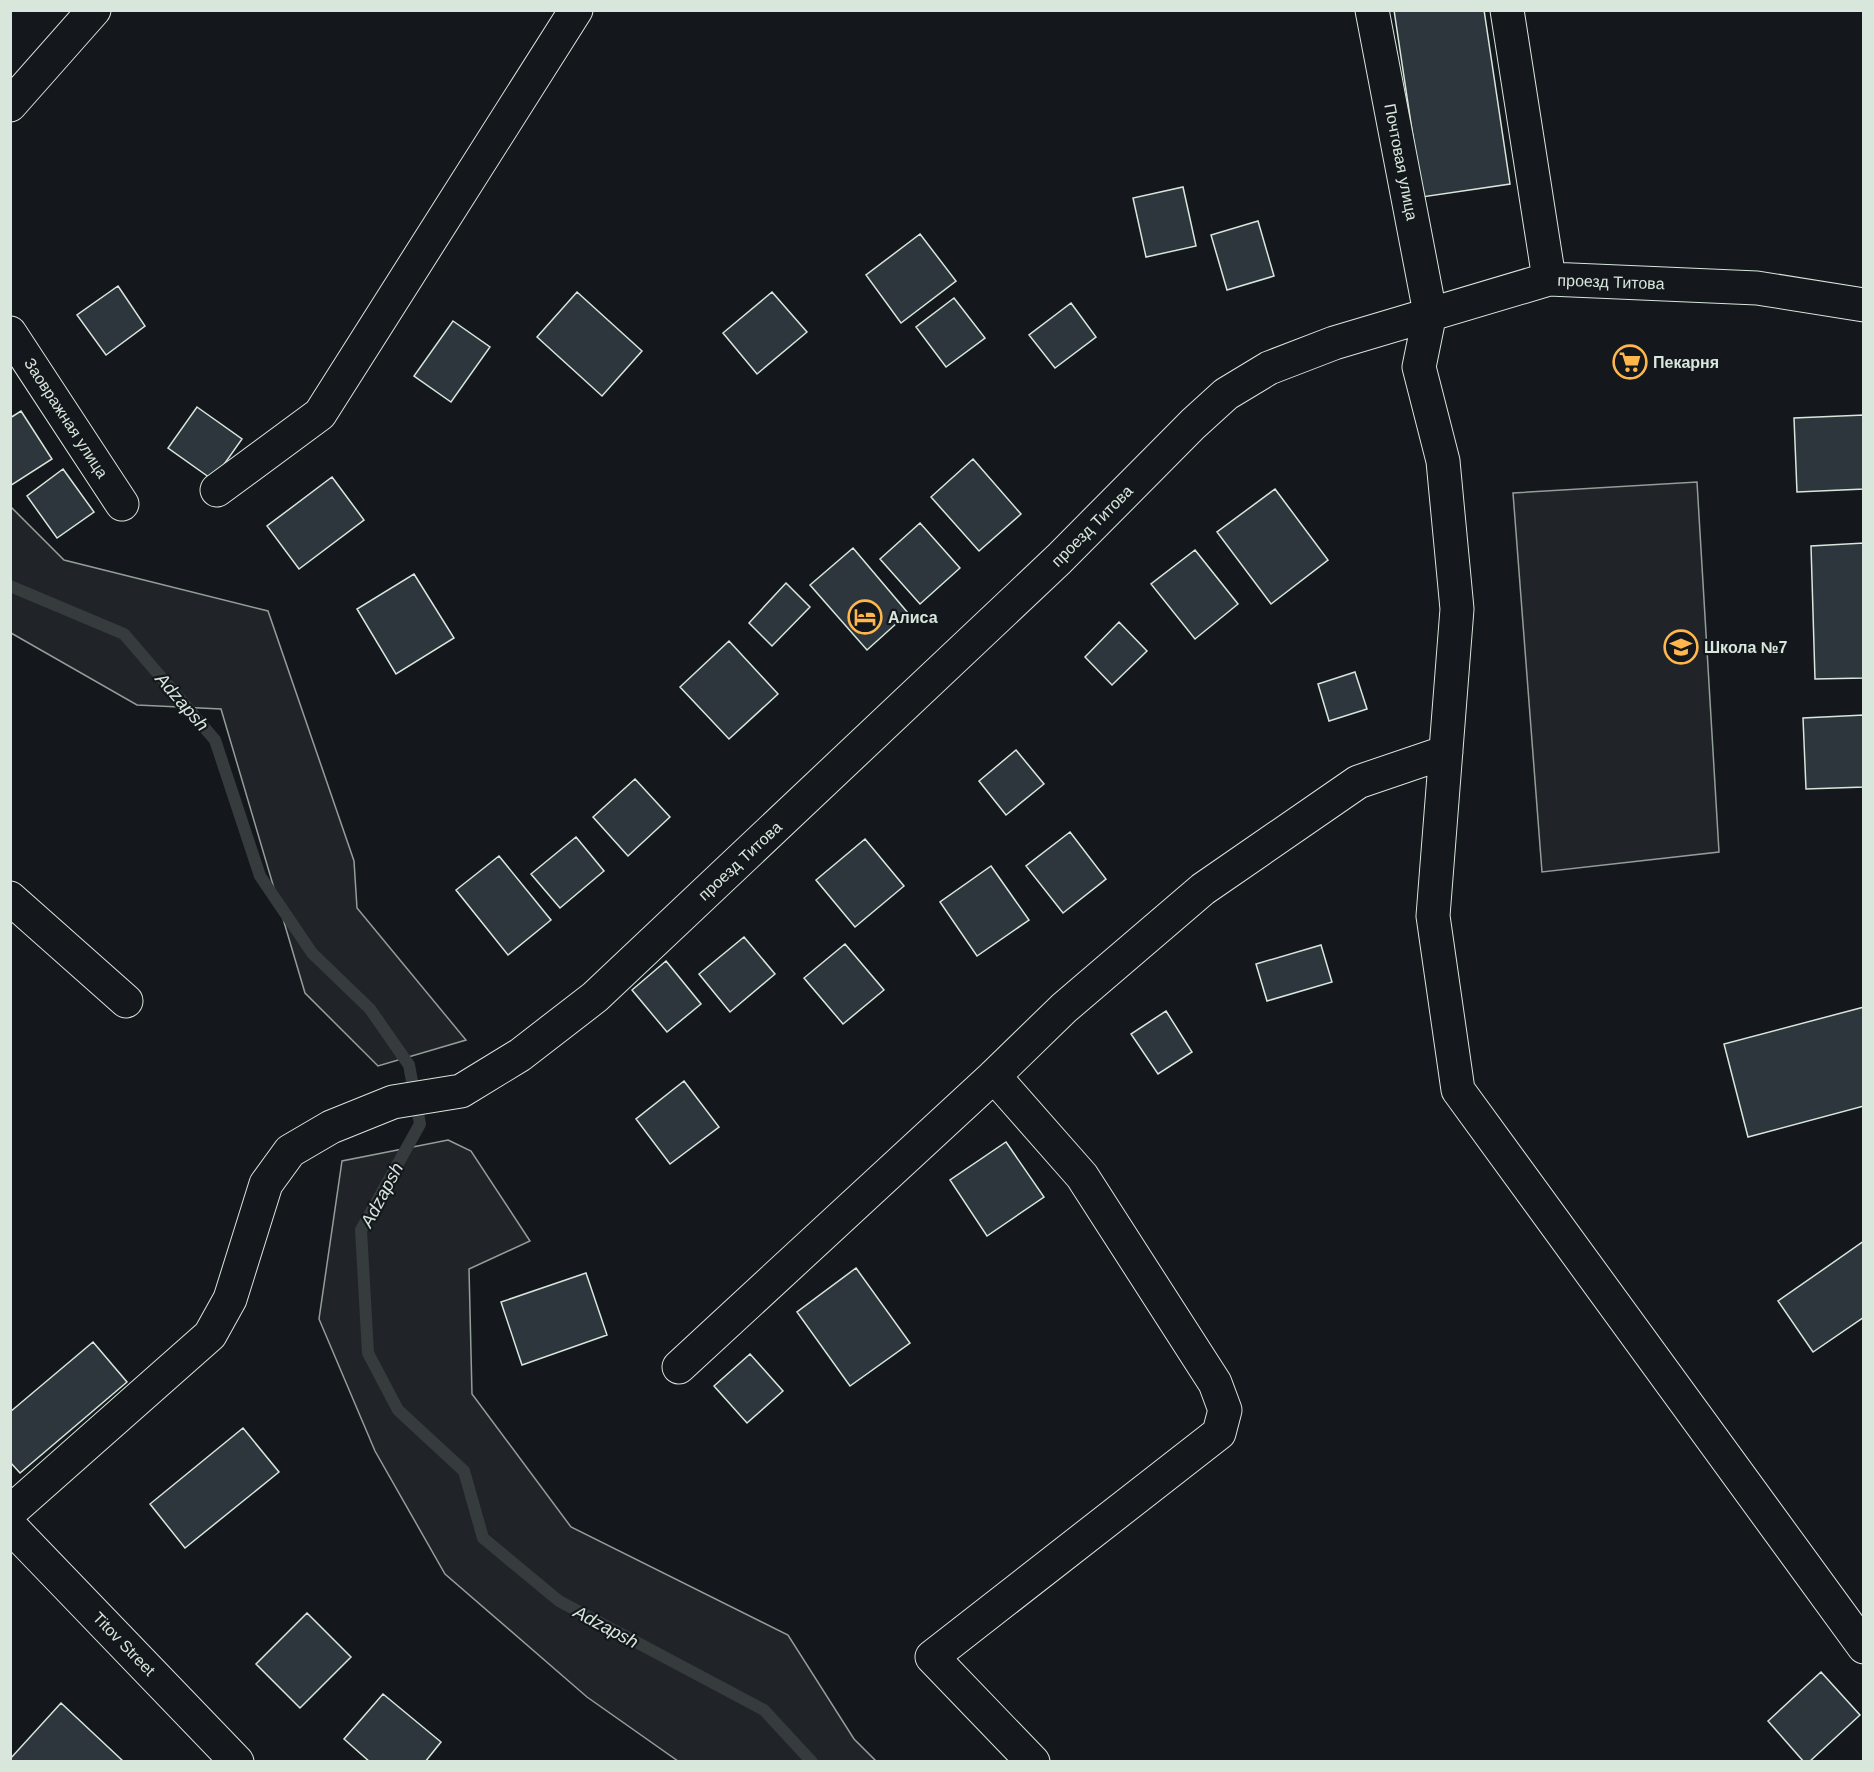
<svg xmlns="http://www.w3.org/2000/svg" width="1874" height="1772" font-family="Arial,sans-serif">
<style>
.green{fill:#202428;stroke:#939e99;stroke-width:1.5}
.lines{fill:none;stroke-linecap:round;stroke-linejoin:round}
.stream{stroke:#363b3e;stroke-width:12}
.building{fill:#2c363c;stroke:#d8e6dc;stroke-width:1.5}
.minor-casing{stroke:#d8e6dc;stroke-width:35}
.minor{stroke:#14181c;stroke-width:33}
.labels{text-anchor:middle;dominant-baseline:central;stroke-width:4.5;stroke-linejoin:round;paint-order:stroke}
.street-label{font-size:16px;fill:#d8e6dc;stroke:#14181c}
.poi-label{font-size:16px;font-weight:bold;fill:#d8e6dc;stroke:#14181c;text-anchor:start}
.water-label{font-size:18px;font-style:italic;fill:#d8e6dc;stroke:#14181c}
</style>
<rect width="100%" height="100%" fill="#14181c"/>
<!-- green -->
<path class="green" d="M1697 482 1719 852 1542 872 1513 493Z
M11 507 64 560 268 611 354 861 357 908 466 1040 378 1066 305 993 221 709 137 705 11 633Z
M448 1140 471 1151 530 1241 469 1269 472 1394 571 1527 788 1635 854 1739 876 1761H678L587 1697 445 1574 375 1451 319 1319 342 1161Z"/>
<g class="lines">
<!-- stream -->
<path class="stream" d="M10 586 124 634 215 740 260 876 312 953 370 1009 409 1065 420 1124 361 1230 368 1353 398 1410 464 1471 483 1538 559 1601 764 1710 812 1762"/>
</g>
<!-- building -->
<path class="building" d="M1394 10H1484L1510 184 1422 197Z
M1183 187 1196 246 1146 257 1133 198Z
M1258 221 1274 276 1227 290 1211 235Z
M920 234 956 281 901 323 866 275Z
M118 286 145 326 106 355 77 315Z
M577 292 642 351 602 396 537 337Z
M772 292 807 332 757 374 723 333Z
M954 298 985 338 946 367 916 327Z
M1071 303 1096 337 1055 368 1029 335Z
M453 321 490 347 451 402 414 376Z
M197 407 242 439 213 480 168 448Z
M21 411 52 459 10 486V418Z
M1864 415V489L1797 492 1794 418Z
M973 459 1021 514 979 551 931 497Z
M63 469 94 512 57 538 27 496Z
M332 477 364 520 299 569 267 526Z
M1275 489 1328 560 1271 604 1217 532Z
M920 523 960 568 920 604 880 559Z
M1864 543V678L1815 679 1811 546Z
M853 548 908 613 867 650 810 585Z
M1195 550 1238 604 1195 639 1151 584Z
M414 574 454 638 396 674 357 609Z
M786 583 810 607 772 646 749 623Z
M1119 622 1147 651 1112 685 1085 657Z
M729 641 778 694 729 739 680 687Z
M1355 672 1367 709 1329 721 1318 684Z
M1864 715V787L1806 789 1803 718Z
M1016 750 1044 784 1006 815 979 781Z
M635 779 670 817 628 856 593 817Z
M1070 832 1106 879 1063 913 1026 866Z
M576 837 604 871 560 908 531 874Z
M865 839 904 886 855 927 816 880Z
M499 856 551 920 508 955 456 890Z
M991 866 1029 920 977 956 940 902Z
M744 937 775 974 730 1012 699 974Z
M845 944 884 990 843 1024 804 978Z
M1321 945 1332 982 1267 1001 1256 964Z
M666 961 701 1004 667 1032 632 990Z
M1864 1007V1106L1748 1137 1724 1044Z
M1166 1011 1192 1052 1158 1074 1131 1034Z
M684 1081 719 1127 670 1164 636 1119Z
M1006 1142 1044 1197 987 1236 950 1180Z
M1864 1241V1317L1813 1352 1778 1301Z
M856 1268 910 1343 850 1386 797 1312Z
M586 1273 607 1335 522 1365 501 1302Z
M93 1342 127 1382 20 1473 10 1462V1412Z
M750 1354 783 1391 747 1423 714 1386Z
M243 1428 279 1472 185 1548 150 1504Z
M307 1613 351 1657 300 1708 256 1664Z
M1821 1672 1860 1715 1809 1762H1804L1768 1721Z
M383 1694 441 1742 425 1762H370L344 1739Z
M61 1703 124 1762H10V1759Z"/>
<g class="lines">
<!-- minor casing -->
<g class="minor-casing">
<path id="minor" d="M1372 10 1430 313 1419 367 1443 461 1457 609 1433 916 1458 1090 1864 1647
M1507 10 1549 279
M10 105 94 10
M10 333 122 504
M217 490 320 414 576 10
M10 898 126 1001
M994 1076 1082 1176 1215 1383 1225 1410 1219 1433 932 1657 1033 1762
M679 1367 994 1076 1064 1008 1203 889 1358 782 1446 752
M10 1512 210 1335 230 1299 266 1184 290 1151 331 1127 393 1102 461 1091 520 1055 595 997 1059 559 1193 424 1226 394 1269 368 1334 343 1549 279 1757 288 1864 305
M10 1526 237 1762"/>
</g>
<!-- minor -->
<use href="#minor" class="minor"/>
</g>
<!-- icons -->
<defs>
<g id="supermarket-ring" transform="scale(1.725)"><circle r="9.5" fill="#14181c" stroke="#ffb74d" stroke-width="1.5"/><path d="M-6-5.5h2.5l.6 2H6L4.5 2H-2.5L-4.4-4H-6ZM-1.5 3.2a1.3 1.3 0 1 0 .1 0ZM3 3.2a1.3 1.3 0 1 0 .1 0Z" fill="#ffb74d"/></g>
<g id="hotel-ring" transform="scale(1.725)"><circle r="9.5" fill="#14181c" stroke="#ffb74d" stroke-width="1.5"/><path d="M-6-4.5h1.5V1H6V5H4.5V3h-9V5H-6ZM-4 0a1.8 1.8 0 1 1 3.6 0ZM.5 0V-2.5h3Q6-2.5 6 0Z" fill="#ffb74d"/></g>
<g id="school-ring" transform="scale(1.725)"><circle r="9.5" fill="#14181c" stroke="#ffb74d" stroke-width="1.5"/><path d="M0-5L7-2L0 1L-7-2ZM-4 1L0 2.5L4 1V4Q0 6-4 4Z" fill="#ffb74d"/></g>
</defs>
<g fill-rule="evenodd">
<use href="#supermarket-ring" x="1630" y="362"/>
<use href="#hotel-ring" x="865" y="617"/>
<use href="#school-ring" x="1681" y="647"/>
</g>
<g class="labels">
<!-- street labels -->
<g class="street-label">
<text transform="translate(1401 162) rotate(79)">Почтовая улица</text>
<text transform="translate(1611 282) rotate(2)">проезд Титова</text>
<text transform="translate(66 418) rotate(57)">Заовражная улица</text>
<text transform="translate(1092 526) rotate(-45)">проезд Титова</text>
<text transform="translate(740 861) rotate(-43)">проезд Титова</text>
<text transform="translate(124 1644) rotate(46)">Titov Street</text>
</g>
<!-- poi labels -->
<g class="poi-label">
<text x="1653" y="362">Пекарня</text>
<text x="888" y="617">Алиса</text>
<text x="1704" y="647">Школа №7</text>
</g>
<!-- water labels -->
<g class="water-label">
<text transform="translate(182 702) rotate(49)">Adzapsh</text>
<text transform="translate(382 1195) rotate(-62)">Adzapsh</text>
<text transform="translate(606 1627) rotate(28)">Adzapsh</text>
</g>
</g>
<!-- border -->
<rect width="1874" height="1772" fill="none" stroke="#d8e6dc" stroke-width="24"/>
</svg>
